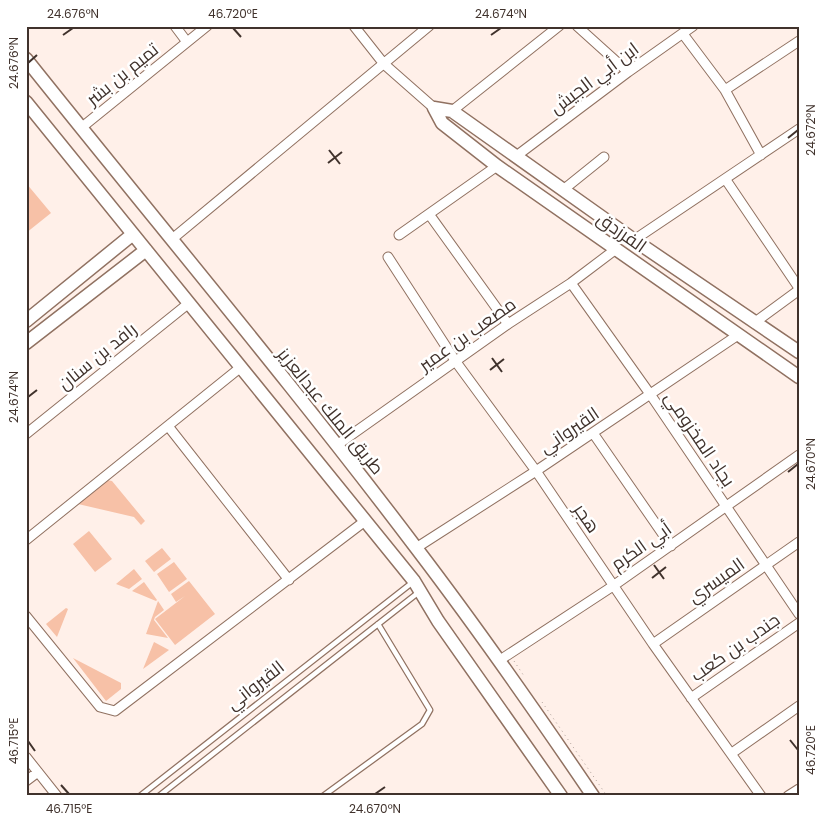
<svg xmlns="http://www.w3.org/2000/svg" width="825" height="822" font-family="Poppins,Cairo,sans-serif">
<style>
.green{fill:#f7c1a7}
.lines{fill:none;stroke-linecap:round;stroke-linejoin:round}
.lane-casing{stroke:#907161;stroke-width:7}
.street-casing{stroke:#907161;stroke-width:11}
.secondary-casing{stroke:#907161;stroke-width:15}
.path{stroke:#aea099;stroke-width:1;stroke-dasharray:1 4;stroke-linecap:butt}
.lane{stroke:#fff;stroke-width:4.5}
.street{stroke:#fff;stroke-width:9}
.secondary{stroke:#fff;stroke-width:12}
.ticks{fill:none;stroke:#40322c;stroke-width:2}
.labels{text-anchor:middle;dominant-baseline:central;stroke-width:5;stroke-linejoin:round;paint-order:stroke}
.street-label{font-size:18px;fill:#40322c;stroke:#fff}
.neatline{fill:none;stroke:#40322c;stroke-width:2}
.ticks-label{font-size:12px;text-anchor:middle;fill:#40322c}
</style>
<rect width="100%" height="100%" fill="#fff0e9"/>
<!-- green -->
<path class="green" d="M26 183 51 213 26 233Z
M107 480 112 481 145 521 141 525 134 517 78 504Z
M89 531 112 559 95 572 73 544Z
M162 548 171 559 154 572 145 561Z
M174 562 187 579 169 592 157 574Z
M134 569 142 579 129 589 116 584Z
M189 581 215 614 175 645 155 619 185 596 176 602 171 594Z
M144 582 157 600 156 601 132 591Z
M158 601 164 610 155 617 154 620 168 638 146 634Z
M66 608 68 609 57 637 46 624Z
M154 642 169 650 143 669Z
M73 658 121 683V689L106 701Z"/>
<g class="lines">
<!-- lane casing -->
<g class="lane-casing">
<path id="lane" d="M140 796 413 582
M159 796 419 592
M323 796 422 724 430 710 378 624"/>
</g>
<!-- street casing -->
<g class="street-casing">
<path id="street" d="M175 26 187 42
M354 26 384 64 434 108
M577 26 628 72
M683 34 725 90 761 155
M725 90 799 41
M452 111 559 26
M81 128 207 26
M515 157 628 72 693 26
M726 180 799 288
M563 190 604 157
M429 214 508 324
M399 235 497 166
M171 240 429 26
M634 240 799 129
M388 257 456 362 536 471 653 644 761 796
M571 283 650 394 799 614
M754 323 799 290
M168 426 289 580
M593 433 671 546
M26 434 189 303
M337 445 508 324 571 283 616 249
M26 540 241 367
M416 548 536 471 738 335
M26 616 100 707 115 711 365 521
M653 644 799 542
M500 660 613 586 799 455
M691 698 799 623
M732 753 799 706
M26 757 57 796
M26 781 38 772
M788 796 799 789"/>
</g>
<!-- secondary casing -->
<g class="secondary-casing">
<path id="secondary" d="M26 59C156 222 291 382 417 549 478 629 536 712 593 796
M26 102 414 581 438 621 561 796
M434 108 442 123 497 166 799 377
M434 108 452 111 634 240 799 352
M26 321 133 234
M26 343 146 250"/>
</g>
<!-- path -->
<path class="path" d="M514 661 524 676
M542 702 607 796"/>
<!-- lane -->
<use href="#lane" class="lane"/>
<!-- street -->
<use href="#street" class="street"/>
<!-- secondary -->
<use href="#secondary" class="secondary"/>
</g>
<!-- ticks -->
<path class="ticks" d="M233 28 241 37M63 35 73 28M491 35 501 28M28 63 37 55M788 138 798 130M329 150 340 164M328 163 342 152M492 358 502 372M490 370 504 359M28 397 37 390M788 472 798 464M654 565 664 579M652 578 666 567M790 740 798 750M28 741 35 751M61 785 69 794M375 794 385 787"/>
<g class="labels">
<!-- street labels -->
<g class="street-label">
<text transform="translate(122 74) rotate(-39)">تميم بن بشر</text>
<text transform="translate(594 78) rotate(-37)">ابن أبي الجيش</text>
<text transform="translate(622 232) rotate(35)">الفرزدق</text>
<text transform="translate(467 334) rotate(-35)">مصعب بن عمير</text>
<text transform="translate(97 356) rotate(-39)">رافد بن سنان</text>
<text transform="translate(331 411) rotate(51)">طريق الملك عبدالعزيز</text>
<text transform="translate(569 430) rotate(-34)">القيرواني</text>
<text transform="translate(700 439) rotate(56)">بجاد المخزومي</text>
<text transform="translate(587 518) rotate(56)">هجر</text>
<text transform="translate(641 546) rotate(-35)">أبي الكرم</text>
<text transform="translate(716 580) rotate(-35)">الميسري</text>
<text transform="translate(735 647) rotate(-35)">جندب بن كعب</text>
<text transform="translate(255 685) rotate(-38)">القيرواني</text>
</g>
</g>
<!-- border -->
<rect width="825" height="822" fill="none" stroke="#ffffff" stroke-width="55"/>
<rect x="28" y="28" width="770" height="766" class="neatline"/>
<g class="ticks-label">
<text x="73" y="18">24.676°N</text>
<text x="233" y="18">46.720°E</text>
<text x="501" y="18">24.674°N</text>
<text transform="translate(14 63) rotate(-90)" y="4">24.676°N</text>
<text transform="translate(811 130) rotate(-90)" y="4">24.672°N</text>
<text transform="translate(14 397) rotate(-90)" y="4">24.674°N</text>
<text transform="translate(811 464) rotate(-90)" y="4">24.670°N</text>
<text transform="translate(14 741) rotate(-90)" y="4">46.715°E</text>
<text transform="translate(811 750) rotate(-90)" y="4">46.720°E</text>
<text x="69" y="813">46.715°E</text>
<text x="375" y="813">24.670°N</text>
</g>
</svg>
